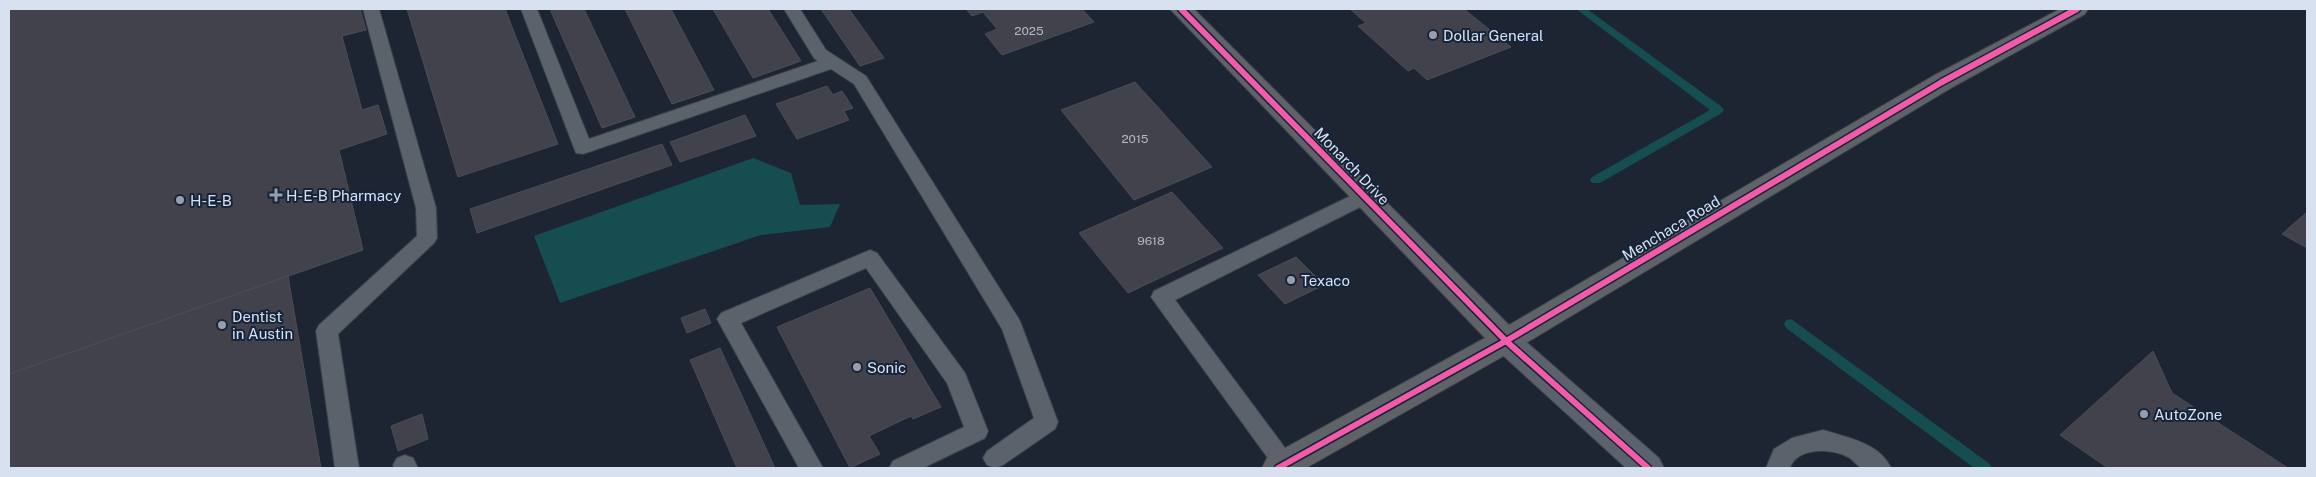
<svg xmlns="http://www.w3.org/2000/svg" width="2316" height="477" font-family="'Public Sans',sans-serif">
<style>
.water{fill:#154d51}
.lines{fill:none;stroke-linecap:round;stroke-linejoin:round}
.stream{fill:#154d51;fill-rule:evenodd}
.building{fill:#41424c;stroke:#4c4c58}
.lane-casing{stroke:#3b414c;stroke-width:2}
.street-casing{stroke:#3b414c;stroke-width:2}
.secondary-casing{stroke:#3b414c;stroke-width:2}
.lane{fill:#5c626b;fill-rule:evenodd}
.street{fill:#5c626b;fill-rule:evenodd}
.secondary{fill:#5f6267;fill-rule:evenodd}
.cycleway-casing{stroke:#15243a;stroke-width:9}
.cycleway{stroke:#f35aa7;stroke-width:6}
.poi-dot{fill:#979fae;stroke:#15243a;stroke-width:2}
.labels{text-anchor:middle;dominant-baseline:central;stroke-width:4;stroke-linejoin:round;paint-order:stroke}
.number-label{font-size:12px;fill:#b2b9c7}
.poi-label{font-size:15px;fill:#d8e1f0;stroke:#15243a;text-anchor:start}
.street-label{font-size:15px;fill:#d8e1f0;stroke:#15243a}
</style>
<rect width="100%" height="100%" fill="#1d2532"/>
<!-- water -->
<path class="water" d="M753 158 791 173 800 205 840 204 830 227 761 235 560 303 534 236Z"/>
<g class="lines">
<!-- stream -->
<path class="stream" d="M1576 9H1587L1722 107 1724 110 1722 113 1600 183H1592L1590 180 1592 177 1710 110Z
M1791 319 1990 464 1992 468H1974L1786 328 1784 324 1786 320Z"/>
</g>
<!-- building -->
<path class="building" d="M9 9H360L366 30 342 36 362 110 378 105 387 134 339 150 363 250 9 374Z
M407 9H505L558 144 458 177Z
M550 9H584L635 117 602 128Z
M625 9H671L714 90 672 104Z
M713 9H768L801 61 753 78Z
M821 9H849L884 58 860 66Z
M966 9H1082L1094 22 1002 55 985 34 997 29 983 12 972 16Z
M1350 9H1464L1511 47 1427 80 1414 68 1408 71 1358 26 1366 23Z
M1135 82 1212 167 1134 200 1061 110Z
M827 86 833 95 842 91 853 108 844 111 849 120 797 139 776 104Z
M745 115 756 136 680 162 670 142Z
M662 144 672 165 477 233 470 209Z
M1172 192 1223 248 1128 293 1079 233Z
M2307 212V248L2282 234Z
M1296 257 1324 285 1285 304 1258 275Z
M288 276 321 468H9V374Z
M870 288 941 407 913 419 911 416 869 436 880 454 850 468 777 327Z
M705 309 711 323 687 333 681 318Z
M720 348 775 468H737L690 360Z
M2153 351 2172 393 2288 468H2108L2060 435Z
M422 414 428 439 398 451 391 426Z"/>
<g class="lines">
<!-- lane casing -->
<g class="lane-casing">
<path id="lane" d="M363 9H379L436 208 437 238 434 243 338 334 359 468H335L316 331 319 325 417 236 416 208Z
M521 9H537L589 139 818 61 814 58 784 9H800L826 50 866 76 1020 321 1058 422 1055 429 1003 465 995 468 987 465 983 458 987 451 1034 418 1002 329 854 84 831 69 583 154 576 153 574 148Z
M1365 189 1372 191 1375 196 1372 201 1175 300 1297 464 1295 468H1275L1151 297 1154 291Z
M870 250 877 253 965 373 988 431 985 438 923 468H889L893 461 964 427 947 383 866 268 741 323 823 468H799L717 319 721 313Z
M1823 430C1846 437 1880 443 1891 468 1882 468 1871 470 1863 468 1857 467 1853 459 1848 457 1831 448 1797 447 1790 468H1766L1774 449 1792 438Z
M405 455 413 458 418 468H394L393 465 397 458Z"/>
</g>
<!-- street casing -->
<g class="street-casing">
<path id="street" d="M1506 329 1516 333 1659 458 1664 468H1626L1496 349 1491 341 1496 333Z"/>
</g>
<!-- secondary casing -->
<g class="secondary-casing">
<path id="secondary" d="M1170 9H1194L1509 325 1933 76 2060 9H2088L2085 14 1951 88 1516 349 1306 468H1262L1267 458 1485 338Z"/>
</g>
<!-- lane -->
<use href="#lane" class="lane"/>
<!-- street -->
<use href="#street" class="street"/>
<!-- secondary -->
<use href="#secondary" class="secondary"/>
<!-- cycleway casing -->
<g class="cycleway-casing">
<path id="cycleway" d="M1181 9 1506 341 1648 468
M1278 468 1506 341 1942 82 2077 9"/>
</g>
<!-- cycleway -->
<use href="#cycleway" class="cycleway"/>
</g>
<!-- markers -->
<g class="poi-dot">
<circle cx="1433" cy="35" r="5"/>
<path d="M273.5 187.5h5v5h5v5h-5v5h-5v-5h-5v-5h5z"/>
<circle cx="180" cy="200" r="5"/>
<circle cx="1291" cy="280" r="5"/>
<circle cx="222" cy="325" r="5"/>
<circle cx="857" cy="367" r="5"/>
<circle cx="2144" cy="414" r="5"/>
</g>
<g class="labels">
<!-- number labels -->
<g class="number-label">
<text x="1029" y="31">2025</text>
<text x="1135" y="139">2015</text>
<text x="1151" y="241">9618</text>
</g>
<!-- poi labels -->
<g class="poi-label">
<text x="1443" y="35">Dollar General</text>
<text x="286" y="195">H-E-B Pharmacy</text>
<text x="190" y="200">H-E-B</text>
<text x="1301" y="280">Texaco</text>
<text x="232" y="316">Dentist<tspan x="232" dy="17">in Austin</tspan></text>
<text x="867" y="367">Sonic</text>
<text x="2154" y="414">AutoZone</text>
</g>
<!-- street labels -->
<g class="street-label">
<text transform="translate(1352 166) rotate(46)">Monarch Drive</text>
<text transform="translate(1671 228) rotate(-31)">Menchaca Road</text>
</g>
</g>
<!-- border -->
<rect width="2316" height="477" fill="none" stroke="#d8e1f0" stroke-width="20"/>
</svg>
